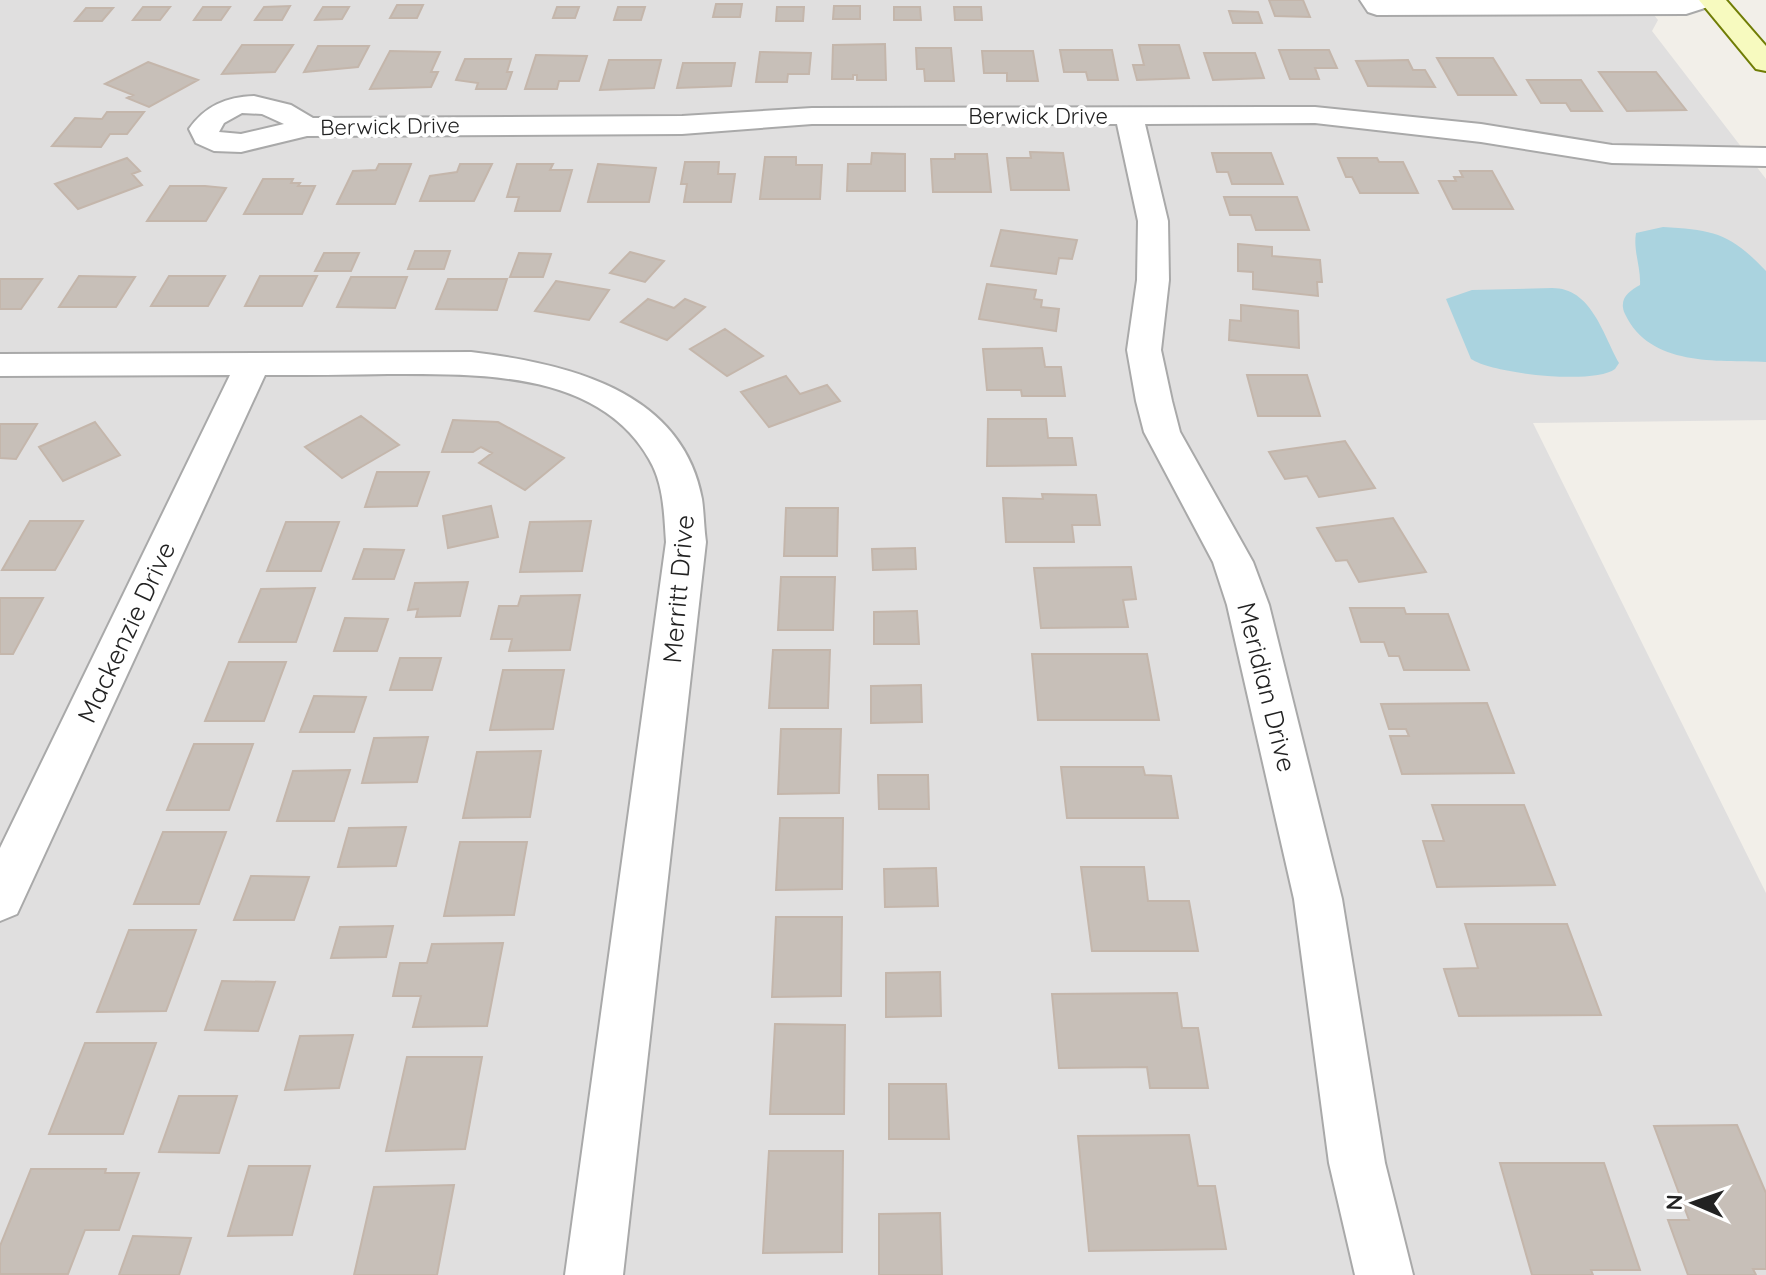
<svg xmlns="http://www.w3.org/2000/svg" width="1766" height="1275" font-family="Quicksand,sans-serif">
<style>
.residential{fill:#e0dfdf}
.water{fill:#aad3df}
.building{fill:#c7bfb8;stroke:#c4b6ab;stroke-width:2}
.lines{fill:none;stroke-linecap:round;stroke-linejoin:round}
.street-casing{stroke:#a9a9a9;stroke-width:4}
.secondary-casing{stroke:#707d05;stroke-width:4}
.street{fill:#fff;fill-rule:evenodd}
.secondary{fill:#f7fabf;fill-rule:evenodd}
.labels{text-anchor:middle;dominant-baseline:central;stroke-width:8;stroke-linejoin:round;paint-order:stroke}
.far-street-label{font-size:22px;fill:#222;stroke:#fff}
.street-label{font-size:26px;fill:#222;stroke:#fff}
</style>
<rect width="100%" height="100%" fill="#f2efe9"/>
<!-- residential -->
<path class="residential" d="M0 0H1642L1658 20 1652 31 1766 179V420L1533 423 1766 893V1275H0Z"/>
<!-- water -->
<path class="water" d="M1663 227C1714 230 1730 233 1766 271V362C1717 360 1650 367 1625 314 1618 299 1629 291 1640 285 1641 267 1633 251 1636 233Z
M1552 288C1591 288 1602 332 1619 363L1615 369C1594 385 1494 374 1471 359L1446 299 1472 290Z"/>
<!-- building -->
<path class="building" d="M1269 0H1303L1310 17 1275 16Z
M716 4H742L740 17H713Z
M397 5H423L417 18H390Z
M290 6 282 20H255L264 7Z
M834 6H860V19H833Z
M143 7H170L160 20H133Z
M203 7H230L221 20H194Z
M323 7H349L342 19 315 20Z
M557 7H579L575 18H553Z
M618 7H645L641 20H614Z
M777 7H804L803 21H776Z
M894 7H920L921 20H894Z
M954 7H981L982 20H955Z
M86 8H113L102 21H75Z
M1229 11 1258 12 1262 23H1233Z
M885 44 886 80H857V75H853V79H832L833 45Z
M242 45H293L275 72 222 74Z
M1139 45H1179L1189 78 1137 80 1133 65H1144Z
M318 46H369L358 67 304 72Z
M916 48H951L954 81H925L924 69H917Z
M1060 50H1112L1118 80H1088L1086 72H1064Z
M1279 50H1329L1337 68H1315L1319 79H1290Z
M390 51 440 52 431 72H438L431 87 370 89Z
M982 51H1033L1038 81H1007V73H984Z
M760 52 811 53 809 74H788L787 82H756Z
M1204 53H1255L1264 78 1213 80Z
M536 55 587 56 579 81H559L557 89H525Z
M1437 58H1493L1516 95H1458Z
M465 59H511L507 72H512L506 89H476L478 83 456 80Z
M609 60H661L654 88 600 90Z
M1408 60 1413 70H1425L1435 87 1368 86 1356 61Z
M148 62 198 80 149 107 127 98 133 95 105 84Z
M683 63H735L731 86 677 88Z
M1599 72H1656L1686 110 1627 111Z
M1527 80H1581L1602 111H1571L1566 103H1541Z
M107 112H144L127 134H110L101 147 52 146 75 118 102 119Z
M1030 152 1063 153 1069 190H1011L1007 158H1031Z
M872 153 905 154V191H847L848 164H871Z
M1212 153H1271L1283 184H1232L1228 172H1217Z
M955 154H987L991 192H933L931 159H955Z
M765 157H796V165H822L820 199H760Z
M127 158 140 171 132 174 142 185 78 209 55 184Z
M1338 158H1377L1379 162H1403L1418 193H1360L1352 177H1346Z
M685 162H719L718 174H735L731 202H684L687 184H681Z
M379 164H411L395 204H337L353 171 376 170Z
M460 164H492L474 201H420L430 176 457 172Z
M517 164H553L550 170H572L560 211H515L519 197H507Z
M598 164 656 168 649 202H588Z
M1460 171H1492L1513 209H1453L1439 181H1456L1454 177H1463Z
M263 179H293L291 183H300L298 186H315L302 214H244Z
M170 186H205L226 188 206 221H147Z
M1224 197H1297L1309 230H1256L1251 215H1230Z
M1001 230 1077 240 1072 259 1059 258 1056 274 991 266Z
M1238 244 1272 247V256L1320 260 1322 282H1317L1318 296 1253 289V272L1238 271Z
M415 251H450L444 269H408Z
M630 252 664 261 645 282 610 273Z
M324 253H359L351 271H315Z
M519 253 551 254 543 277H510Z
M79 276 135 277 116 307H59Z
M169 276H225L208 306H151Z
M260 276H317L302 306H245Z
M351 277H407L395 308 337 307Z
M0 279H42L21 309H0Z
M448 279H507L497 310 436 309Z
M556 281 609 290 589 320 535 311Z
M987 284 1036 290 1034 299 1042 300 1041 307 1059 309 1056 331 979 319Z
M648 299 674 308 685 299 705 307 667 340 621 322Z
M1241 305 1298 311 1299 348 1229 340 1230 320 1241 321Z
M725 329 763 356 727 376 690 349Z
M1042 348 1045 367H1061L1065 396H1022L1021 390H987L983 349Z
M1247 375H1307L1320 416H1258Z
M786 376 800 394 827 385 840 401 769 427 741 392Z
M361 416 399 445 342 478 305 447Z
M988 419H1046L1048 438H1072L1076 465 987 466Z
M453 420 498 422 564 458 525 490 479 463 492 453 481 447 473 452H442Z
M95 422 120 455 63 481 39 447Z
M0 424H37L16 459 0 458Z
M1345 441 1375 488 1319 497 1307 476 1285 479 1269 452Z
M377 472H429L417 506 365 507Z
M1042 494 1096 495 1100 525H1072L1074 542H1006L1003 498 1043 499Z
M491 506 498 537 448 548 443 516Z
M786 508H838L837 556H784Z
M1393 518 1426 572 1359 582 1347 560 1336 561 1317 528Z
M30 521H83L55 570H2Z
M591 521 582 571 520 572 530 522Z
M286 522H339L321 571H267Z
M915 548 916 569 873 570 872 549Z
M364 549 404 550 394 579H353Z
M1131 567 1136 599 1123 600 1128 627 1041 628 1034 568Z
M781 577H835L833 630H778Z
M468 582 460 616 416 617 418 609 408 610 415 583Z
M315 588 296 642H239L261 589Z
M580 595 570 650 509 651 512 639H491L499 606H518L521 596Z
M0 598H43L13 654H0Z
M1350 608H1404L1406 614H1448L1469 670H1404L1399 656H1389L1384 642H1361Z
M917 611 919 644H874V612Z
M345 618 388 619 377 651H334Z
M773 650H830L828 708H769Z
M1032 654H1147L1159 720H1038Z
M400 658H441L432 690H390Z
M229 662H286L264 721H205Z
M503 670H564L553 729 490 730Z
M921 685 922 722 871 723V686Z
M314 696 366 697 354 732H300Z
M1487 703 1514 773 1402 774 1390 736H1409L1406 729H1389L1381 704Z
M781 729H841L839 793 778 794Z
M428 737 417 782 362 783 374 738Z
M194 744H253L229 810H167Z
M541 751 530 817 463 818 477 752Z
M1061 767H1143L1145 775 1171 776 1178 818H1067Z
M350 770 334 821H277L293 771Z
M878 775H928L929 809H879Z
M1432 805H1524L1555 885 1437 887 1423 841H1444Z
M780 818H843L842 889 776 890Z
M406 827 396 866 338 867 349 828Z
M163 832H226L199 904H134Z
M460 842H527L514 915 444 916Z
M1081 867H1144L1148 901H1189L1198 951H1092Z
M936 868 938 906 885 907 884 869Z
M251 876 309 877 294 920H234Z
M776 917H842L841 996 772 997Z
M1465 924H1567L1601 1015 1459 1016 1444 969 1478 968Z
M393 926 386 957 331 958 340 927Z
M129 930H196L166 1011 97 1012Z
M503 943 487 1026 413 1027 421 996H393L400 963H427L432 944Z
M940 972 941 1016 886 1017V973Z
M222 981 275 982 258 1031 205 1030Z
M1177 993 1182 1028H1198L1208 1088H1150L1147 1067 1059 1068 1052 994Z
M775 1024 845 1025 844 1114H770Z
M353 1035 339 1088 285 1090 300 1036Z
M85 1043H156L123 1134H49Z
M407 1057H482L465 1149 386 1151Z
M889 1084H946L949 1139H889Z
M179 1096H237L219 1153 159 1152Z
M1737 1125 1766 1193V1269H1753L1756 1275H1688L1668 1220H1689L1654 1126Z
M1189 1135 1198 1186H1215L1226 1249 1089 1251 1078 1136Z
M769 1151H843L842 1252 763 1253Z
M1500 1163H1604L1640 1270H1591L1593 1275H1532Z
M249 1166H310L292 1235 228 1236Z
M31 1169H106L105 1173H139L119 1230H85L68 1274H0V1246Z
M454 1185 437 1275H354L374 1187Z
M940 1213 942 1275H879V1214Z
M133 1236 191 1238 179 1275H119Z"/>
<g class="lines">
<!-- street casing -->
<g class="street-casing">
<path id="street" d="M1360 0H1718L1714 5 1686 14 1377 15 1368 12Z
M254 96 291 105 313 118 682 116 812 108 1315 107 1481 124 1612 145 1766 148V166L1612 163 1481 142 1315 123 1145 124 1168 221 1169 280 1161 350 1172 401 1180 432 1253 562 1269 605 1342 899 1385 1163 1413 1275H1355L1329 1163 1294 899 1227 605 1213 562 1144 432 1136 401 1127 350 1137 280 1138 221 1117 124H812L682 134 307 136 241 152 214 151 196 143 189 129C205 106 226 97 254 96ZM242 113 262 114 284 124 241 134 219 132 224 123Z
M471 352C564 363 682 389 702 499 704 513 704 528 706 542L623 1275H565L666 542C664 514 664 484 649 459 598 370 477 374 388 374 347 375 306 375 265 375L17 914 0 921V848L230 375 0 376V354Z"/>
</g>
<!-- secondary casing -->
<g class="secondary-casing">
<path id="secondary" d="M1699 0H1726L1766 46V71L1756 69Z"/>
</g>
<!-- street -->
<use href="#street" class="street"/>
<!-- secondary -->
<use href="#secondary" class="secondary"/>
</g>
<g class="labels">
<!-- far-street labels -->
<g class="far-street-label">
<text x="1038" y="116">Berwick Drive</text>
<text transform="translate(390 126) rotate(-1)">Berwick Drive</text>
</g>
<!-- street labels -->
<g class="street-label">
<text transform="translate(678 589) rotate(-85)">Merritt Drive</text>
<text transform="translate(126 632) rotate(-65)">Mackenzie Drive</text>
<text transform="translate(1267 687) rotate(76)">Meridian Drive</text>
</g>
</g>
<!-- north arrow -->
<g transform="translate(1694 1203) rotate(272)" stroke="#ffffff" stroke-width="6" paint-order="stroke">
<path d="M0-6L14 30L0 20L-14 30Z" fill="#222222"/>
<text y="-12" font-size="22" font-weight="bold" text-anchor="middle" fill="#222222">N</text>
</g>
</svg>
